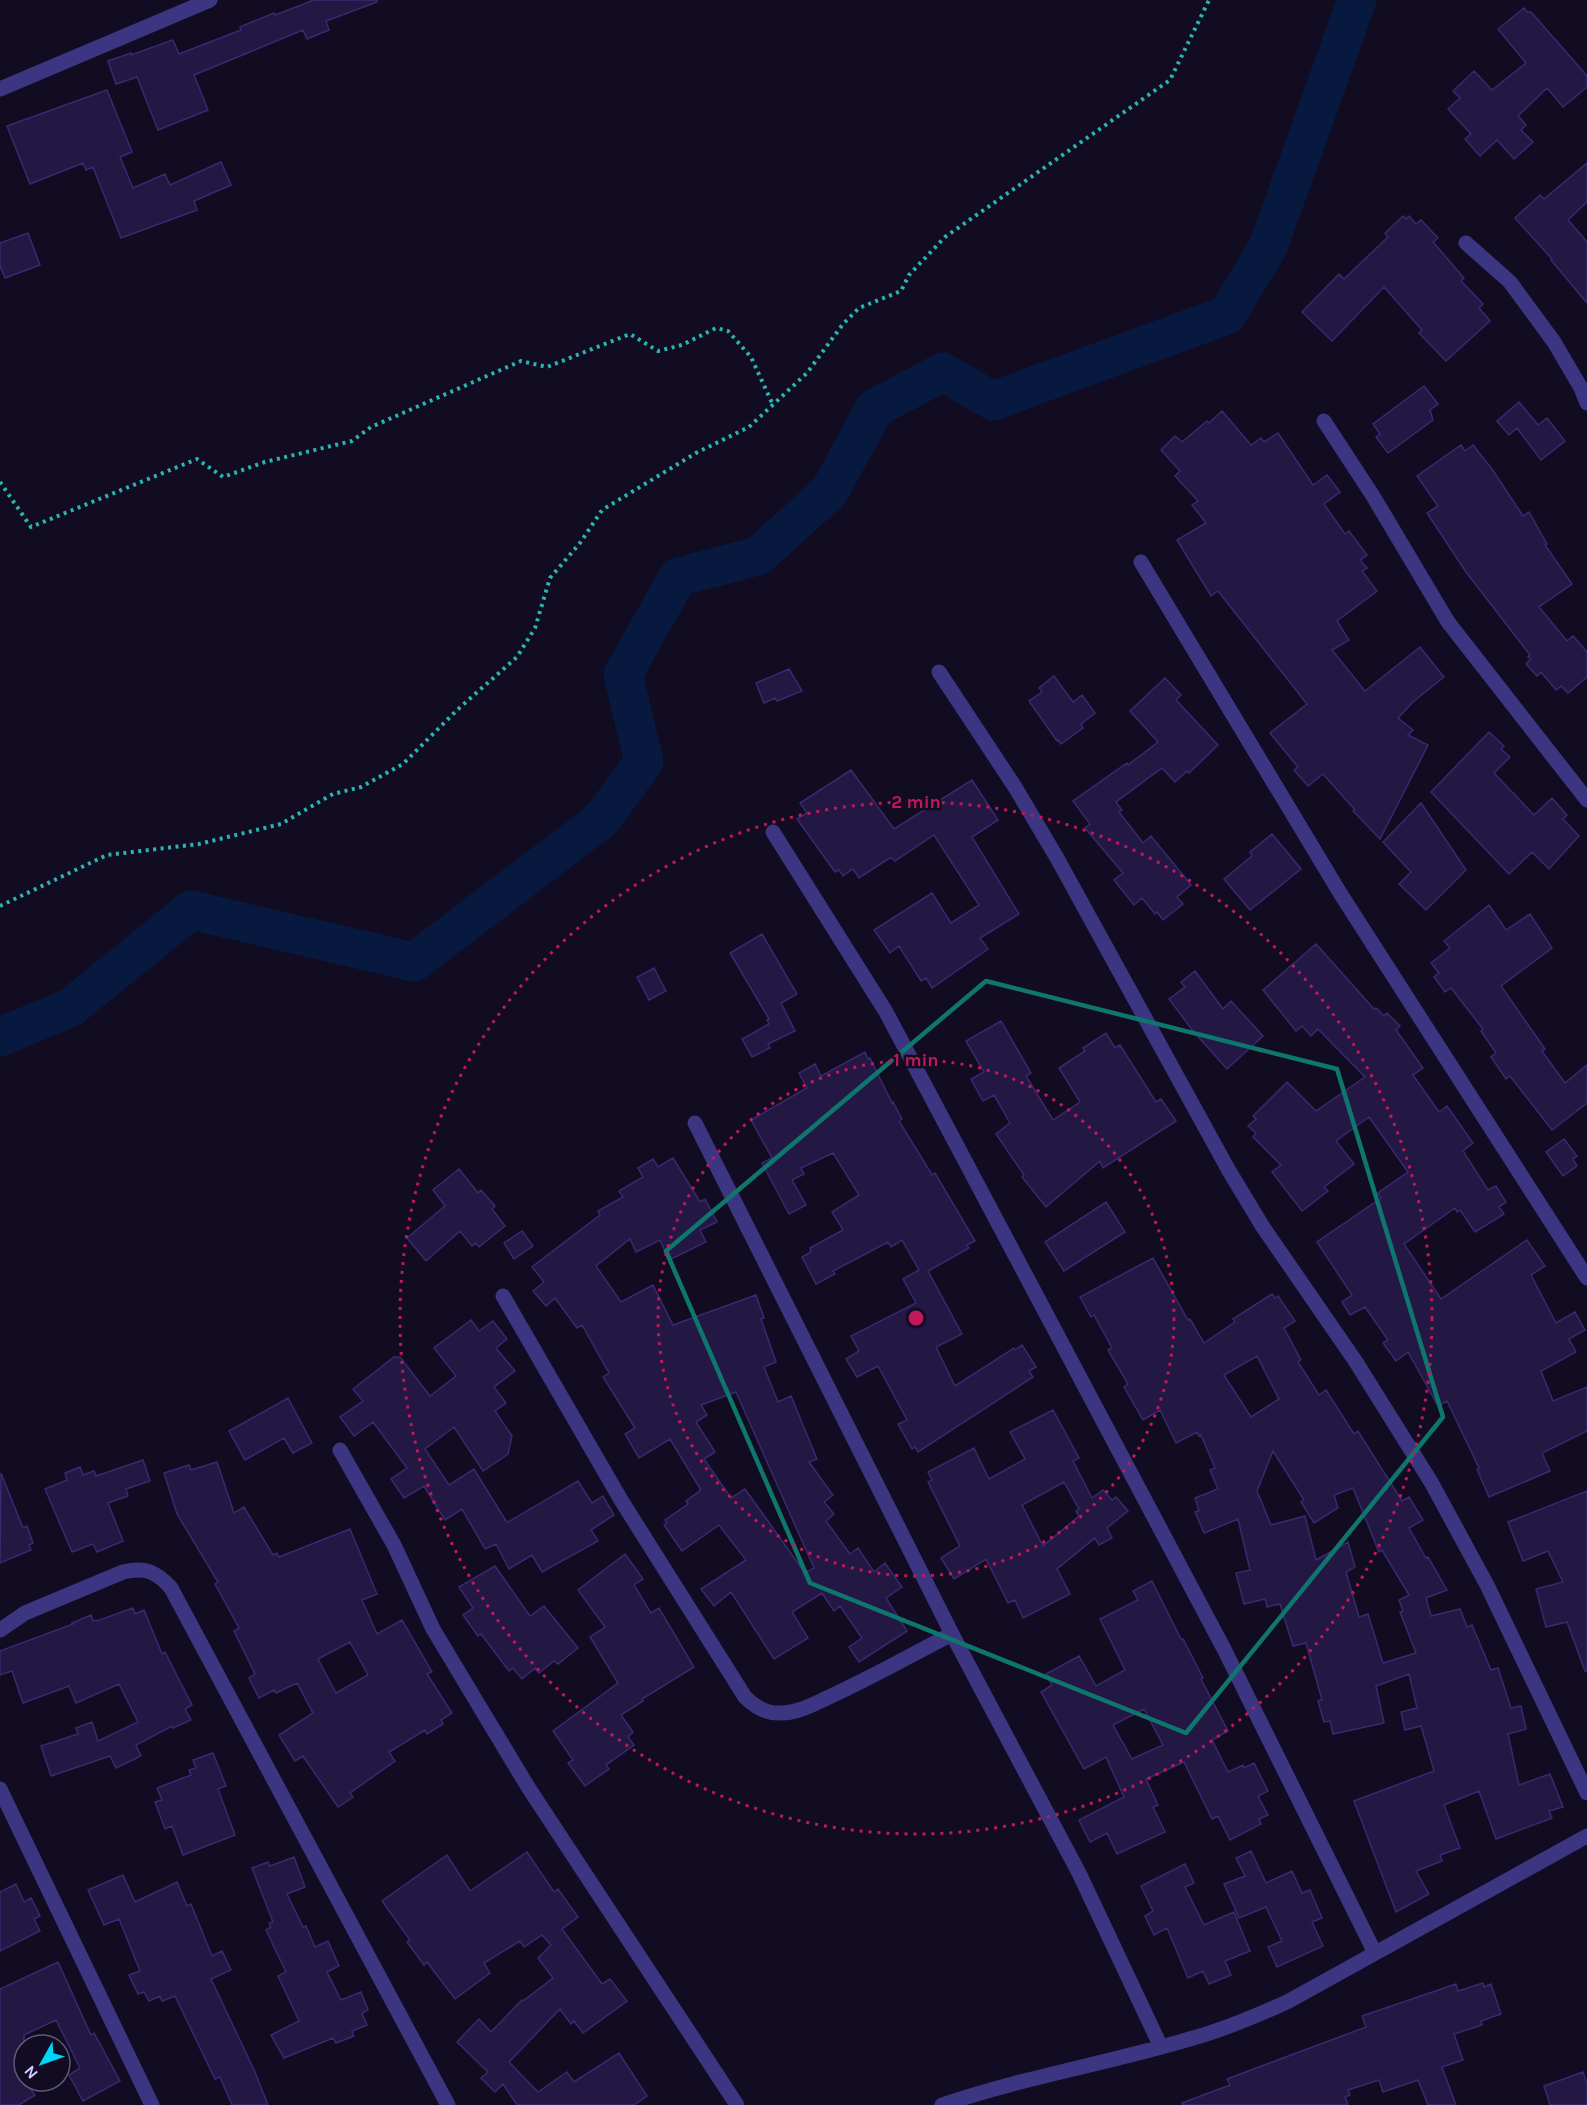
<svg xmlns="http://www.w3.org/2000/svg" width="1587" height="2105" font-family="Karla,sans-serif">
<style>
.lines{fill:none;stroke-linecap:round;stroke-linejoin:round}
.river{stroke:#08193f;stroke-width:39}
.building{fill:#221843;stroke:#3a296f;stroke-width:1.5;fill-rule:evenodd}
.path{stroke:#2ab5b3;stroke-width:4;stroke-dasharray:3 4.5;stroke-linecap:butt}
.minor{stroke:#3c3682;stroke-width:15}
.marked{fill:none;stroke:#0f766e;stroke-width:4.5;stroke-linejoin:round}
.ring{fill:none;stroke:#c2185b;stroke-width:3;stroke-dasharray:3 6}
.centre{fill:#c2185b;stroke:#110c21;stroke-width:3}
.ring-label{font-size:18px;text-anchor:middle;font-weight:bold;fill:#c2185b;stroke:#110c21;stroke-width:5;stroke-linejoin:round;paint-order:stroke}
</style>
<rect width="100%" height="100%" fill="#110c21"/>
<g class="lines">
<!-- river -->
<path class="river" d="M0 1037 70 1008 191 910 414 962 601 820 644 762 623 674 678 577 758 556 829 492 875 408 943 372 993 401 1227 315 1268 247 1357 0"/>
</g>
<!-- building -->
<path class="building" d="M314 0H377V2L326 21 329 30 307 39 303 30 194 75 208 110 158 130 137 77 116 84 108 61 131 53V55L173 40 179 54 241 30 240 27 274 13 275 15Z
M1524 8 1527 12H1531L1587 76V87L1563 107 1547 88 1518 116 1526 125 1521 130 1533 142 1514 159 1497 140 1480 156 1465 139 1471 134 1448 109 1460 98 1453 91 1474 71 1492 90 1526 63 1498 29Z
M107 90 132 152 120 157 133 188 165 174 170 185 221 162 231 185 194 201 197 210 121 238 93 167 86 170 83 163 30 184 7 126Z
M1587 163V202L1568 220 1587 242V303L1551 260 1552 259 1515 218 1540 195 1544 199Z
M1403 216 1406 219 1409 216 1416 224 1421 220 1438 238 1433 242 1464 278 1461 281 1483 304 1479 308 1490 321 1446 361 1419 333 1422 330 1384 287 1332 341 1302 312 1339 274 1344 279 1388 237 1385 233Z
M28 233 40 265 5 278 0 266V243Z
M1424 386 1438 404 1430 410 1433 420 1388 453 1376 437 1380 434 1373 424Z
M1519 402 1538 425 1547 418 1565 441 1541 460 1517 428 1509 435 1497 421Z
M1222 411 1251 445 1261 438 1264 442 1278 433 1313 485 1327 475 1340 492 1324 504 1345 534 1349 531 1367 555 1360 560 1367 568 1362 571 1377 591 1337 621 1349 640 1332 650 1365 691 1420 647 1444 677 1414 701 1398 718 1413 730 1408 735 1428 745 1380 839 1353 811 1355 810 1323 774 1308 786 1294 770 1298 767 1270 733 1307 704 1218 591 1211 596 1177 540 1206 523 1192 505 1198 501 1175 476 1180 471 1161 450 1175 436 1182 442 1207 421 1209 423Z
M1461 445 1465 451 1473 445 1492 469 1523 516 1529 512 1547 544 1545 545 1572 584 1539 607 1567 641 1573 636 1587 652V677L1568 693 1561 686 1556 690 1541 672 1537 676 1526 664 1531 659 1528 657 1530 655 1466 572 1427 513 1438 506 1417 476Z
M789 669 802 691 777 701 775 698 764 703 756 683Z
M1054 676 1073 702 1082 695 1095 713 1081 724 1083 728 1061 744 1058 740 1057 741 1029 701 1042 692 1039 688Z
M1165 678 1181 695 1176 700 1218 745 1189 773 1187 771 1175 782 1162 768 1116 802 1122 810 1119 812 1143 843 1151 836 1191 885 1177 897 1183 904 1163 920 1157 912 1155 914 1142 898 1134 905 1114 880 1123 873 1085 828 1090 824 1073 801 1127 763 1128 765 1158 742 1130 711Z
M1489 732 1504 746 1501 749 1510 757 1494 773 1534 815 1552 798 1567 815 1563 819 1579 836 1549 869 1532 852 1509 874 1431 792Z
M851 770 894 829 972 780 998 820 972 837 1019 914 980 938 988 949 932 988 926 978 921 981 899 946 890 953 874 930 932 893 951 923 979 905 934 835 895 861 892 858 888 859 859 878 853 869 843 876 839 870 835 872 797 819 807 813 800 803Z
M1421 803 1466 870 1426 910 1399 884 1411 872 1383 842Z
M1272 834 1301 869 1250 910 1224 879 1252 856 1250 852Z
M1489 905 1506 930 1530 914 1552 948 1501 986 1545 1049 1542 1051 1565 1083 1587 1065V1103L1552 1130 1510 1076 1506 1079 1491 1057 1496 1053 1481 1031 1483 1029 1451 988 1445 992 1434 977 1439 973 1431 963 1450 948 1444 941Z
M762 934 797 994 781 1003 795 1031 768 1044 770 1048 752 1057 742 1039 769 1024 767 1020 769 1019 730 953Z
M1316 944 1374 1009 1376 1008 1384 1016 1387 1013 1400 1026 1396 1030 1423 1068 1413 1075 1439 1112 1447 1106 1473 1143 1463 1151 1488 1190 1496 1186 1506 1202 1499 1207 1504 1214 1475 1232 1460 1210 1457 1212 1455 1208 1404 1244 1441 1299 1527 1240 1545 1266 1531 1275 1556 1323 1575 1312 1585 1330 1569 1339 1576 1352 1541 1371 1553 1401 1587 1387V1431L1542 1453 1550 1471 1489 1497 1477 1469 1479 1468 1447 1401 1438 1406 1408 1352 1396 1361 1383 1343 1388 1340 1365 1307 1350 1315 1342 1302 1352 1295 1317 1242 1381 1198 1378 1193 1408 1172 1369 1117 1336 1141 1354 1164 1324 1187 1328 1191 1302 1211 1272 1172 1281 1165 1253 1137 1256 1133 1248 1126 1256 1119 1253 1116 1287 1082 1316 1111 1365 1077 1318 1029 1311 1036 1302 1026 1296 1031 1263 990Z
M654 968 666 991 649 1000 637 977Z
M1195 971 1223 1009 1231 1001 1263 1036 1227 1069 1193 1031 1169 999 1185 987 1181 982Z
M1001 1021 1031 1073 1026 1076 1053 1120 1080 1102 1059 1068 1085 1051 1083 1048 1106 1033 1115 1048 1120 1045 1156 1102 1161 1099 1176 1121 1103 1168 1100 1161 1046 1207 1022 1177 1024 1175 996 1134 1010 1123 994 1095 983 1101 971 1079 984 1072 966 1041Z
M865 1052 868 1059 870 1058 892 1103 893 1102 902 1119 899 1121 932 1175 935 1173 975 1241 967 1245 969 1248 928 1271 962 1334 936 1347 955 1386 1014 1348 1015 1350 1022 1345 1036 1367 1029 1371 1033 1377 918 1452 915 1447 912 1449 898 1424 907 1420 878 1366 857 1377 846 1359 859 1351 851 1336 916 1303 903 1279 919 1270 902 1240 891 1247 888 1242 833 1271 835 1274 816 1284 802 1257 811 1252 810 1248 843 1230 832 1212 859 1195 833 1153 801 1168 804 1174 792 1180 806 1205 789 1214 762 1163 772 1158 751 1120 807 1088 799 1073 815 1064 821 1076Z
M1564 1139 1577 1156 1573 1159 1577 1166 1563 1176 1546 1152Z
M673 1158 700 1202 705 1199 717 1222 700 1230 706 1242 669 1260 660 1240 636 1252 630 1239 596 1266 621 1302 653 1285 673 1325 756 1295 764 1318 761 1319 776 1362 764 1367 778 1402 791 1396 817 1459 809 1462 833 1495 824 1502 834 1514 826 1521 850 1554 858 1548 874 1572 885 1563 902 1587 886 1598 907 1631 859 1662 849 1647 862 1638 840 1606 834 1611 822 1593 792 1612 808 1638 774 1659 731 1592 714 1606 701 1589 746 1560 719 1525 682 1551 664 1525 667 1523 665 1520 688 1504 686 1501 701 1490 670 1439 639 1458 625 1434 635 1428 603 1377 609 1373 582 1325 577 1328 555 1298 546 1306 533 1291 544 1282 532 1267 600 1215 598 1211 623 1197 619 1191 643 1177 638 1168 653 1159 658 1167ZM736 1392 814 1568 805 1573 745 1489 731 1498 704 1459 715 1452 696 1422 707 1415 701 1405Z
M459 1169 478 1193 481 1190 495 1206 492 1209 505 1226 479 1247 476 1243 472 1246 460 1231 426 1261 407 1238 445 1206 433 1190Z
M1106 1202 1125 1232 1064 1271 1045 1242Z
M522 1231 533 1246 514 1259 504 1243Z
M1153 1258 1188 1320 1190 1319 1204 1343 1235 1322 1233 1319 1272 1294 1275 1298 1278 1296 1295 1321 1284 1328 1301 1360 1298 1362 1319 1395 1326 1390 1354 1434 1358 1431 1402 1501 1409 1497 1423 1520 1409 1528 1426 1558 1428 1557 1447 1590 1426 1598 1431 1616 1460 1609 1467 1627 1472 1625 1491 1670 1498 1668 1511 1708 1521 1706 1526 1729 1508 1734 1519 1785 1550 1774 1563 1807 1549 1811 1552 1818 1496 1839 1479 1791 1444 1805 1460 1848 1440 1855 1442 1861 1416 1871 1429 1894 1396 1912 1354 1801 1434 1771 1421 1726 1405 1730 1401 1712 1417 1708 1409 1674 1376 1686 1384 1723 1333 1734 1330 1721 1324 1722 1318 1701 1322 1700 1306 1643 1293 1646 1280 1604 1267 1607 1265 1599 1244 1604 1236 1573 1250 1570 1238 1519 1204 1533 1195 1512 1199 1511 1195 1498 1218 1489 1210 1470 1215 1468 1201 1435 1199 1436 1197 1432 1176 1443 1160 1410 1143 1420 1124 1387 1128 1384 1108 1350 1112 1348 1094 1315 1091 1317 1080 1297ZM1257 1356 1279 1399 1251 1417 1224 1375ZM1273 1451 1304 1500 1301 1502 1314 1523 1338 1508 1334 1495 1353 1488 1379 1552 1382 1550 1409 1595 1399 1600 1403 1611 1400 1612 1416 1653 1383 1663 1368 1614 1359 1617 1346 1572 1355 1567 1348 1542 1316 1560 1305 1516 1271 1525 1257 1491Z
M471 1320 479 1331 493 1321 507 1339 496 1348 515 1371 494 1387 506 1403 495 1411 512 1436 508 1454 483 1471 454 1427 425 1449 449 1485 474 1469 506 1521 508 1522 578 1481 592 1503 603 1496 614 1515 591 1530 598 1541 542 1572 532 1555 509 1569 496 1544 485 1549 462 1509 445 1520 424 1486 404 1498 391 1479 407 1468 373 1422 354 1436 340 1417 363 1401 353 1389 394 1357H400L430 1396 456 1376 434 1348Z
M288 1398 312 1443 293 1453 284 1438 245 1460 229 1431Z
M1053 1410 1079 1458 1073 1461 1092 1498 1103 1490 1112 1500 1116 1497 1128 1511 1107 1528 1112 1538 1099 1545 1095 1538 1057 1569 1070 1594 1023 1618 1015 1600 1008 1603 986 1559 954 1579 941 1558 960 1546 928 1482 932 1480 928 1472 974 1448 989 1479 1025 1459 1010 1432ZM1064 1482 1079 1509 1076 1511 1079 1516 1043 1546 1022 1505Z
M143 1460 150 1481 126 1489 128 1496 108 1503 123 1541 97 1552 93 1544 72 1552 45 1489 67 1480 65 1473 80 1467 83 1475 94 1471 96 1476Z
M217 1462 234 1513 244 1507 273 1555 277 1553 279 1557 350 1529 377 1594 362 1600 377 1634 402 1620 432 1672 427 1674 452 1713 441 1720 443 1724 427 1734 425 1730 389 1752 395 1761 350 1793 353 1797 338 1807 303 1756 295 1761 279 1735 313 1713 297 1683 276 1693 274 1690 259 1698 249 1678 255 1674 234 1631 239 1628 215 1584 218 1582 177 1514 164 1473 189 1465 191 1470ZM350 1642 368 1675 336 1693 318 1659Z
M1 1473 23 1528 27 1526 33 1543 29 1545 31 1550 0 1563Z
M1587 1491V1671H1585L1567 1622 1546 1627 1536 1589 1563 1582 1548 1551 1523 1561 1508 1522Z
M625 1554 643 1579 634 1585 651 1613 659 1608 694 1667 642 1699 643 1701 621 1715 633 1732 628 1737 634 1745 606 1765 609 1769 585 1786 568 1763 573 1760 553 1731 618 1683 590 1637 605 1627 578 1590Z
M495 1566 530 1616 544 1606 578 1648 558 1664 554 1661 539 1673 535 1668 522 1679 513 1668 509 1671 481 1634 478 1636 463 1615 473 1608 459 1587Z
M1152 1581 1181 1639H1183L1203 1678 1201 1679 1228 1731 1212 1740 1228 1772 1243 1765 1244 1768 1254 1763 1268 1791 1258 1796 1268 1815 1259 1819 1261 1824 1230 1840 1218 1816 1212 1819 1184 1762 1146 1779 1158 1805 1153 1807 1165 1832 1117 1854 1107 1833 1090 1842 1079 1820 1124 1797 1106 1757 1084 1769 1041 1692 1052 1685 1046 1674 1079 1656 1096 1686 1125 1670 1100 1619 1138 1600 1133 1591ZM1144 1709 1163 1745 1132 1759 1113 1725Z
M133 1608 135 1614 144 1610 162 1654 165 1652 192 1705 185 1709 191 1720 173 1728 172 1726 136 1745 141 1756 116 1768 110 1756 51 1776 41 1746 78 1734 76 1728 92 1722 98 1741 138 1722 119 1684 76 1703 69 1686 23 1703 12 1671 0 1675V1651L73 1624 72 1623 91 1615 93 1621 96 1620 97 1621Z
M213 1753 226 1786 218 1789 235 1835 183 1855 172 1826 165 1829 155 1802 162 1800 157 1788 191 1775 189 1770 196 1768 193 1760Z
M1251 1851 1266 1883 1292 1871 1302 1893 1310 1890 1322 1918 1312 1922 1323 1946 1277 1967 1268 1947 1282 1941 1266 1907 1239 1918 1224 1884 1245 1876 1236 1858Z
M527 1852 554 1892 558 1889 578 1917 562 1929 602 1984 610 1979 627 2001 583 2033 574 2021 571 2024 560 2009 509 2062 538 2092 567 2072 574 2082 619 2053 647 2096 634 2105H517L503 2084 495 2092 481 2078 488 2072 457 2042 479 2019 491 2032 522 2000 523 2001 553 1978 538 1958 551 1945 542 1935 524 1947 520 1941 484 1963 490 1973 455 1999 427 1962 424 1965 407 1942 410 1940 382 1901 447 1855 470 1891Z
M294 1857 305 1887 287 1894 303 1927 306 1926 315 1947 328 1941 339 1966 327 1972 341 2000 361 1992 368 2010 362 2013 367 2025 352 2031 354 2036 336 2043 333 2038 284 2058 271 2035 299 2021 278 1976 286 1972 266 1930 271 1927 269 1923 273 1922 252 1868 268 1862 270 1866Z
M1185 1864 1194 1883 1185 1887 1204 1925 1234 1912 1250 1951 1225 1961 1231 1975 1209 1984 1203 1971 1188 1978 1167 1928 1154 1935 1145 1916 1153 1911 1141 1886Z
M123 1875 135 1902 177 1882 187 1906 191 1904 212 1956 222 1951 231 1970 211 1979 255 2072 268 2105H232L220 2077 215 2079 175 1996 162 2001 160 1996 149 2001 144 1992 138 1994 129 1975 140 1971 119 1919 104 1925 88 1890Z
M16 1884 24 1902 31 1898 40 1916 34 1919 40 1931 0 1951V1892Z
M58 1962 91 2035 94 2033 120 2081 83 2101 69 2075 80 2068 56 2020 24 2035V2081L35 2095 19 2105H0V1989Z
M1483 1983 1484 1987 1491 1984 1501 2014 1481 2021 1482 2025 1454 2034 1463 2060 1442 2067 1456 2105H1428L1418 2080 1383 2092 1379 2080 1348 2090 1350 2095 1345 2097 1348 2105H1183L1182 2103 1230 2085 1227 2079 1366 2027 1362 2016 1456 1984 1458 1991Z
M1583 2072 1587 2084V2105H1550L1544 2086Z"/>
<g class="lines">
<!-- path -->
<path class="path" d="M0 482 31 527 197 459 223 477 265 462 352 441 371 427 521 361 547 367 630 334 658 351 682 345 716 328 728 331 751 357 773 405
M0 906 107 855 199 844 281 824 333 794 361 787 403 764 456 711 517 657 535 628 550 578 580 543 602 510 696 453 749 427 807 373 843 324 859 308 901 291 909 275 945 237 1170 80 1209 0"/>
<!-- minor -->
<path class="minor" d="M0 89 210 0
M1466 243 1510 282 1554 342 1581 388 1587 403
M1324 421 1373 496 1448 622 1587 800
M1141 562 1340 893 1587 1278
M939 672 1015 787 1057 858 1228 1169 1263 1227 1356 1362 1431 1482 1487 1585 1587 1793
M773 832 886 1012 1224 1649 1375 1953
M695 1123 952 1634 1079 1873 1161 2047
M503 1296 621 1500 745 1697C755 1707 766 1714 781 1713 798 1713 814 1704 829 1697 871 1678 911 1655 952 1634
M340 1450 394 1545 433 1629 481 1709 528 1787 737 2105
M0 1630 25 1613 123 1572C145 1567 156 1571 171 1588L448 2105
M0 1789 152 2105
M942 2105C1024 2077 1110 2063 1193 2038 1226 2029 1256 2016 1287 2002L1587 1836"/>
</g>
<!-- marked area -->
<path class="marked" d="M986 981 1337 1069 1443 1417 1186 1733 810 1583 666 1251Z"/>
<!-- distance rings -->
<g class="ring">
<circle cx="916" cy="1318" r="258"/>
<circle cx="916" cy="1318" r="516"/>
</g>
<circle cx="916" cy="1318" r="9" class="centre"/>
<g class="ring-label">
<text x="916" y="808">2 min</text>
<text x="916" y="1066">1 min</text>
</g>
<!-- north arrow -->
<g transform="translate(42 2063) rotate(230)"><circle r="28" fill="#110c21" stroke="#5f597a" stroke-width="1.5"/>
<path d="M0-4.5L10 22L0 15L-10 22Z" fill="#00d4f7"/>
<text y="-9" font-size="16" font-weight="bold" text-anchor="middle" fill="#d4ccff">N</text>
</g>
</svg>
